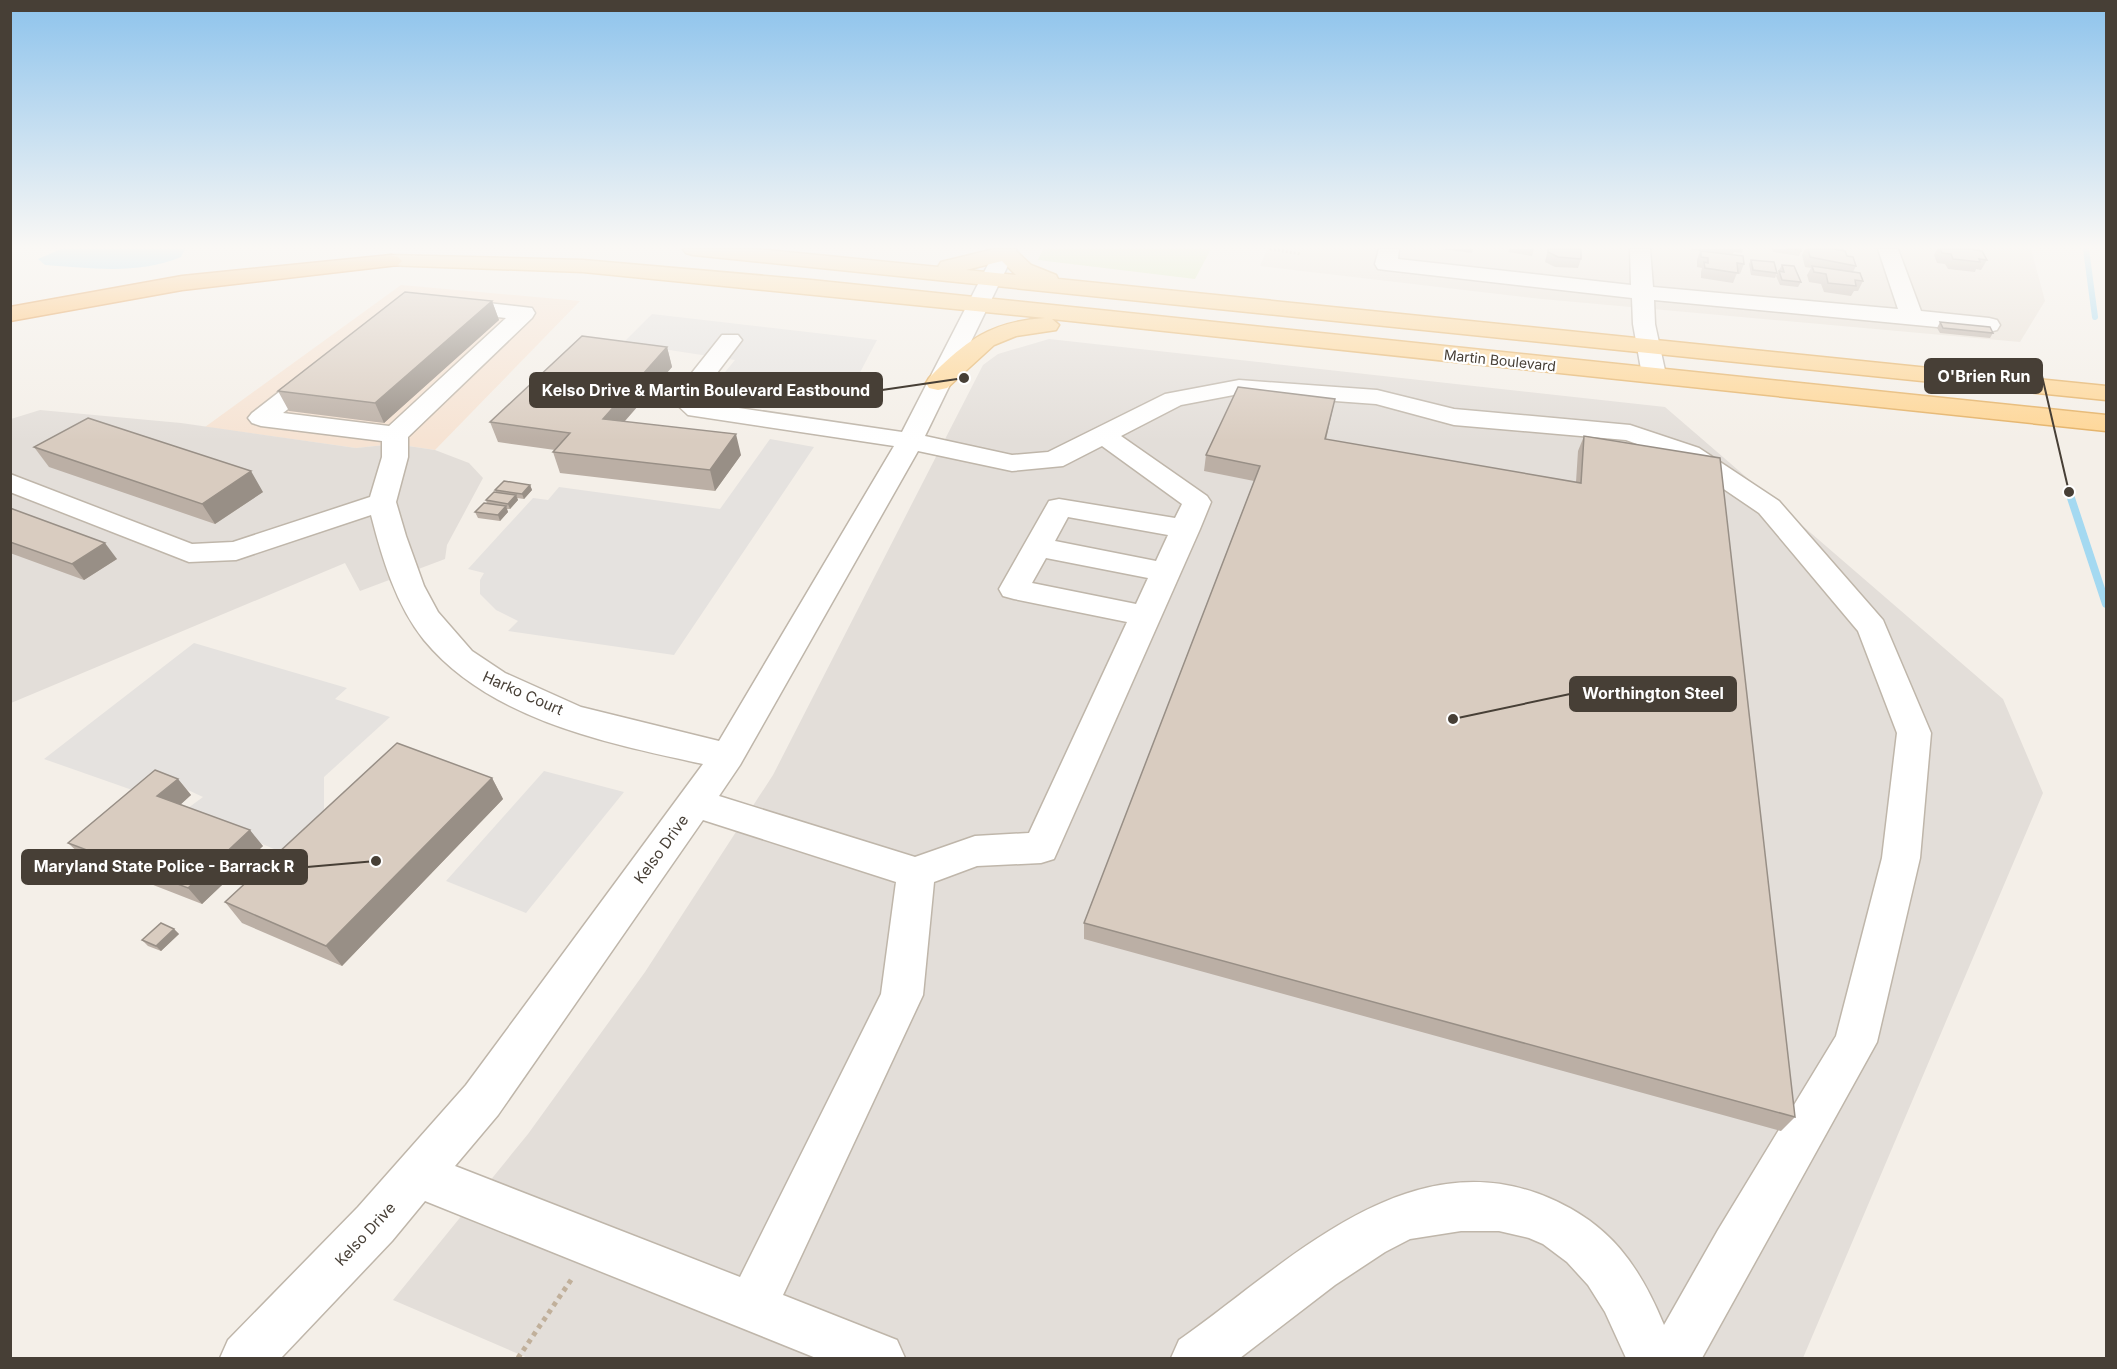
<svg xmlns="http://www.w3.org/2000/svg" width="2117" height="1369" font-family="Inter,sans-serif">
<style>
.residential{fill:#e8e0d6}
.commercial{fill:#f6e3d3}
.industrial{fill:#e3ded9}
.green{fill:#d5e8b0}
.parking{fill:#e5e2df}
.water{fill:#a4d9f1}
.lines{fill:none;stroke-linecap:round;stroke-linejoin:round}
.stream-far1{stroke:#a4d9f1;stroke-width:6}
.stream{stroke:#a4d9f1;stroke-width:8}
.minor-casing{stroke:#bfb6aa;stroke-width:3}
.major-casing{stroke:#e4b165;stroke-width:3}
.highway-casing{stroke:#de8f37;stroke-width:3}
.path-far1{stroke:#c1b09b;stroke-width:3;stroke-dasharray:2 2;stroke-linecap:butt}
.path{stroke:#c1b09b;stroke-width:5;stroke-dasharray:4.5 4.5;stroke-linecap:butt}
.minor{fill:#fff;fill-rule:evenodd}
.major{fill:#fed696;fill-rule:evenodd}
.highway{fill:#febd68;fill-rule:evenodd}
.wall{fill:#bbafa5}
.shaded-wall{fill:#988f86}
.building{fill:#d9ccc0;stroke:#988f86;stroke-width:1.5}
.labels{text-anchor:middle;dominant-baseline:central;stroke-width:4.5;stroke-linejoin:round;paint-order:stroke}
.far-street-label{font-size:14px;fill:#473f36;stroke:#fff}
.street-label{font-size:15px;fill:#473f36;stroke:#fff}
.leader{fill:none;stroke:#473f36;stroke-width:2}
.callout-dot{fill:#473f36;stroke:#fff;stroke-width:2}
.callout{fill:#473f36;stroke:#473f36;stroke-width:2}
.callout-label{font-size:16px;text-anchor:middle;font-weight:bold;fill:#fff}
</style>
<rect width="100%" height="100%" fill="#f4efe8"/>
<!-- residential -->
<path class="residential" d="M1267 249H2031L2045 301 2020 342 1542 299 1260 266Z"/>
<!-- commercial -->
<path class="commercial" d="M401 285 580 301 435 450 395 444 356 448 205 427Z"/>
<!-- industrial -->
<path class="industrial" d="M1049 339 1665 407 2003 699 2043 793 1803 1358H528L393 1300 528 1134 645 972 773 775 983 365 998 354Z
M40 410 181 423 356 448 395 444 435 450 469 463 483 478 447 545 445 559 360 591 345 563 11 703V419Z"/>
<!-- green -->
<path class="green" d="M1043 249H1211L1195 279 1038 260Z"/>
<!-- parking -->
<path class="parking" d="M652 314 877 340 843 405 711 389 735 360 623 343Z
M770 439 814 447 674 655 508 631 518 621 496 610 480 594V580L484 573 468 569 533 498 548 500 559 487 720 509Z
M194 643 347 688 335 699 390 717 324 777V816L281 852 184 811 203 797 175 784 155 798 44 759Z
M544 771 624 792 526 913 446 881Z"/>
<!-- water -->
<path class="water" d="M61 249H185L181 257C137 275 92 268 45 265L38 259Z"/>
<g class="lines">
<!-- stream-far1 -->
<path class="stream-far1" d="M2086 249 2095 317"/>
<!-- stream -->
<path class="stream" d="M2069 492 2106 604"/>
<!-- minor casing -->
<g class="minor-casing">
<path id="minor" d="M996 249H1016L925 436 1012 455 1048 452 1165 394 1239 380 1377 390 1454 409 1630 425 1699 448 1779 501 1883 620 1931 733 1920 858 1877 1042 1702 1358H1626L1605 1312 1588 1285 1567 1262 1543 1244 1529 1238 1499 1231H1461L1410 1239 1385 1252 1335 1285 1240 1358H1171L1179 1340C1285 1266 1407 1137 1549 1198 1610 1224 1639 1265 1664 1325L1718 1230 1836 1036 1882 858 1897 733 1858 631 1759 513 1681 460 1626 440 1454 425 1376 404 1239 394 1181 405 1121 436 1207 496 1211 502 1200 529 1054 859 1041 863 977 866 934 882 923 995 783 1295 897 1340 905 1358H816L425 1201 392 1241 281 1358H220L228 1340 358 1207 466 1085 703 764C607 743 490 720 424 640 396 605 382 558 371 515L236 560 189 562 10 492V474L192 544 233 542 370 497 382 457V441L261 426 252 423 248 418 252 413 310 368 319 366 328 368 331 373 328 378 283 413 389 426 506 318 444 311 441 306 444 301 452 299 532 308 535 313 532 318 408 437V457L396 502 406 536 424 586 438 612 472 651 505 673 581 707 719 741 894 446 688 415 673 401 683 384 722 335H738L742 340 704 390 699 399 705 403 902 432ZM1102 446 1182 504 1175 518 1059 499 1049 501 999 589 1003 596 1014 599 1127 622 1029 833 975 836 915 857 719 796 740 765 918 451 1012 471 1063 466ZM1068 517 1168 535 1156 561 1055 541ZM1046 558 1148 578 1136 604 1032 583ZM703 820 896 882 881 994 740 1277 455 1166 498 1115Z
M1379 249H1399L1398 259 1631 285 1630 249H1650L1653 287 1898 309 1878 249H1898L1921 311 1989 318 1997 320 2000 325 1997 330 1989 332 1654 300 1655 324 1666 375 1663 380 1654 382 1645 380 1642 375 1633 324 1632 298 1386 270 1378 269 1375 264Z"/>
</g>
<!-- major casing -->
<g class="major-casing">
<path id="major" d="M683 249H757L938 267 941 262 994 249H1014L1031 265 1056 275 1058 279 2106 386V400L693 255 686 253ZM1002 261 1016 275 966 270Z
M391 255 583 260 811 280 2106 415V431L1052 319 1059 325 1056 330 1016 336 994 345 947 388 938 390 929 388 926 383 929 378C967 340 990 322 1045 318L583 272 384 265 380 261 384 257Z"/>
</g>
<!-- highway casing -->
<g class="highway-casing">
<path id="highway" d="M391 255 398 257 402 261 398 265 182 290 10 321V307L182 276Z"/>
</g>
<!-- path-far1 -->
<path class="path-far1" d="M1270 249 1301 254"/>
<!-- path -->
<path class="path" d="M518 1358 573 1277"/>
<!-- minor -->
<use href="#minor" class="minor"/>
<!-- major -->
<use href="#major" class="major"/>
<!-- highway -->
<use href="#highway" class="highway"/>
</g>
<!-- wall -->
<path class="wall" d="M1441 249H1473L1472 253Z
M1509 249H1534L1532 256 1508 252Z
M1548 249 1581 259 1578 268 1555 267 1545 262Z
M1690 249H1743L1742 253 1734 252 1732 255 1744 264 1740 274 1737 273 1733 283 1701 278V272L1702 268 1697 267V260L1700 251Z
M1772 249H1801V251L1799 256 1773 252Z
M1805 249H1834L1847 256 1856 266 1853 272 1863 281 1858 291H1854L1851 296 1824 292 1821 284 1809 282 1807 275 1811 268 1805 267 1802 255Z
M1937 249H1973L1987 260 1981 270 1976 269 1975 272 1948 269 1945 264 1937 263 1934 255Z
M1751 260 1777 273 1775 278 1751 275 1749 264Z
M1782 265 1801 282 1798 287 1780 285 1776 276 1779 271H1780L1779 270Z
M492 301 499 320 384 423 289 411 278 391Z
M1940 322 1993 333 1990 338 1940 333 1937 328Z
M667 347 672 367 625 421 741 455 715 491 560 473 553 452 555 450 498 442 490 422Z
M1335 399 1326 440 1576 482 1578 451 1584 436 1795 1117 1781 1131 1084 939V923L1254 481 1204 471 1206 455Z
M34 447 263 492 215 524 49 467Z
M530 485 532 490 524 499 517 498 518 500 510 509H507L508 512 500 521 478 518 475 512 487 504 486 500 496 492 495 490Z
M10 508 117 559 84 580 10 553Z
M492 778 503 799 342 966 242 923 225 902Z
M178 779 191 795 180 805 263 846 202 904 84 858 68 843Z
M174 929 179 934 161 951 148 946 142 940Z"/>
<!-- shaded-wall -->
<path class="shaded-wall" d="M492 301 499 320 384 423 375 403Z
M667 347 672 367 609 439 603 419Z
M736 434 741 455 715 491 710 470Z
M251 471 263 492 215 524 202 504Z
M530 485 532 490 524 499 522 494Z
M516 495 518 500 510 509 508 504Z
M506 506 508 512 500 521 498 515Z
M105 543 117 559 84 580 72 564Z
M492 778 503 799 342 966 326 946Z
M178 779 191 795 171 813 157 796Z
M250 830 263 846 202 904 188 888Z
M174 929 179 934 161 951 156 946Z"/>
<!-- building -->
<path class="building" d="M1548 249H1581V259L1558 257 1548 252Z
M1786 249H1801V251Z
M1808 249H1834L1845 251 1847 256 1853 257 1856 266 1810 257Z
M1940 249H1973L1974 250 1982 251 1987 260 1979 259 1980 262 1953 259 1951 254 1942 253Z
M1701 251 1743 256 1744 264 1737 263 1738 273 1705 268 1704 262 1708 263V258L1701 257Z
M1751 260 1774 262 1777 273 1753 270Z
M1782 265 1794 266 1801 282 1782 280 1779 271 1784 272Z
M1812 266 1860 273 1863 281 1855 280 1856 286 1828 283 1826 274 1814 272Z
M405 292 492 301 375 403 278 391Z
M1940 322 1990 327 1993 333 1943 328Z
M582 336 667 347 603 419 736 434 710 470 553 452 570 433 490 422Z
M1238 387 1335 399 1325 439 1581 483 1584 436 1720 458 1795 1117 1084 923 1260 466 1206 455Z
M88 418 251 471 202 504 34 447Z
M504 481 530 485 522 494 495 490Z
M494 492 516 495 508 504 486 500Z
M484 503 506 506 498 515 475 512Z
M10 508 105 543 72 564 10 542Z
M397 743 492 778 326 946 225 902Z
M155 770 178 779 157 796 250 830 188 888 68 843Z
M161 923 174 929 156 946 142 940Z"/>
<!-- sky -->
<linearGradient id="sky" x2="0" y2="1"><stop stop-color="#8dc3ec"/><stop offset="0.56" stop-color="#faf8f5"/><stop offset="1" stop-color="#faf8f5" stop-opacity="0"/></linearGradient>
<rect width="2117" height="441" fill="url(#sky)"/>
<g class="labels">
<!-- far-street labels -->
<g class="far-street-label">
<text transform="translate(1500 360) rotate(6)">Martin Boulevard</text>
</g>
<!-- street labels -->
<g class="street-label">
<text transform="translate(523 693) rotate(24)">Harko Court</text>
<text transform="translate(661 849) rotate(-54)">Kelso Drive</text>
<text transform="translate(365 1234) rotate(-47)">Kelso Drive</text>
</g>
</g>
<!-- callouts -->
<path class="leader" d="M2069 492L2042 376M964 378L882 390M1453 719L1570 694M376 861L307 867"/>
<g class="callout-dot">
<circle cx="2069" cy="492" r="6"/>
<circle cx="964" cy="378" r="6"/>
<circle cx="1453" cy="719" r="6"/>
<circle cx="376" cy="861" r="6"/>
</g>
<g class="callout">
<rect x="1925" y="359" width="117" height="34" rx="6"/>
<rect x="530" y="373" width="352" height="34" rx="6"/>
<rect x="1570" y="677" width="166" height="34" rx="6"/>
<rect x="22" y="850" width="285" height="34" rx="6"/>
</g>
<g class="callout-label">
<text x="1984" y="382">O'Brien Run</text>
<text x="706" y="396">Kelso Drive &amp; Martin Boulevard Eastbound</text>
<text x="1653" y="699">Worthington Steel</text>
<text x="164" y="872">Maryland State Police - Barrack R</text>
</g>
<!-- border -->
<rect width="2117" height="1369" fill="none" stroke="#473f36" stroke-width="24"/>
</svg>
